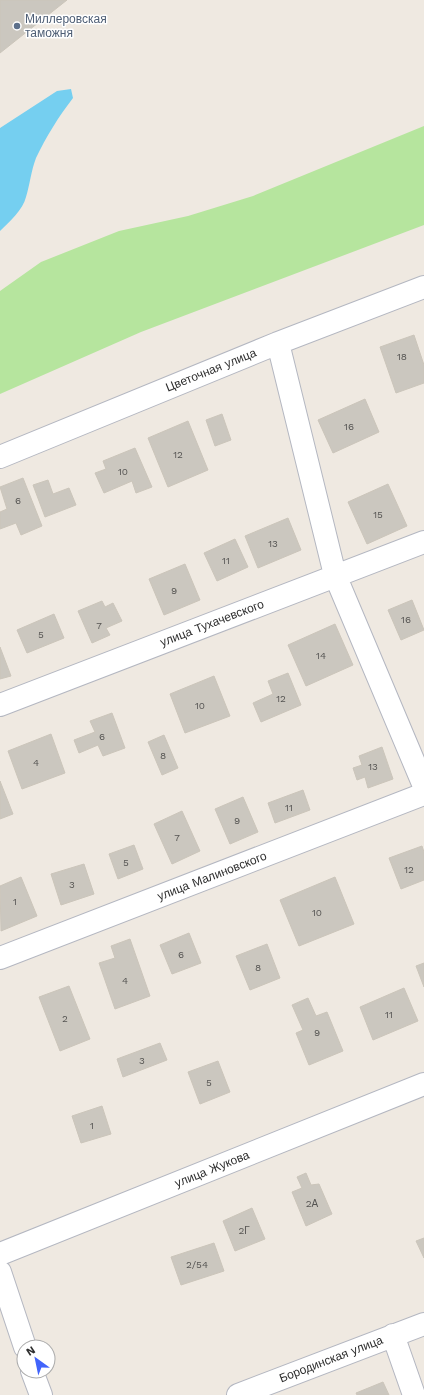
<svg xmlns="http://www.w3.org/2000/svg" width="424" height="1395" font-family="'Work Sans',sans-serif">
<style>
.green{fill:#b6e59e}
.water{fill:#75cff0}
.building{fill:#cbc7bf;stroke:#cbc5ba}
.lines{fill:none;stroke-linecap:round;stroke-linejoin:round}
.minor-casing{stroke:#b4b7c1;stroke-width:24}
.minor{stroke:#fff;stroke-width:22}
.service-dot{fill:#5c6f8a;stroke:#fff;stroke-width:1.5}
.labels{text-anchor:middle;dominant-baseline:central;stroke-width:3;stroke-linejoin:round;paint-order:stroke}
.number-label{font-size:10px;fill:#555452}
.service-label{font-size:12px;fill:#4e5e75;stroke:#fff;text-anchor:start}
.street-label{font-size:12px;fill:#2e2e2e;stroke:#fff}
</style>
<rect width="100%" height="100%" fill="#efe9e1"/>
<!-- green -->
<path class="green" d="M424 126V225L141 332 0 394V291L41 262 119 231 188 216 253 196Z"/>
<!-- water -->
<path class="water" d="M71 89 73 98C59 116 46 137 36 158 31 171 30 184 26 197 23 210 9 222 0 231V128L57 91Z"/>
<!-- building -->
<path class="building" d="M0 0H67L0 53Z
M414 335 424 365V383L396 393 380 347Z
M365 399 379 432 333 453 318 420Z
M222 414 231 440 215 446 206 420Z
M188 421 208 470 168 487 148 438Z
M135 448 152 487 136 493 132 481 104 493 95 473 106 469 103 461Z
M23 478 42 526 21 535 16 523 0 529V512L7 509 0 487Z
M48 480 53 494 69 488 76 505 45 517 33 485Z
M388 484 407 526 367 544 348 502Z
M288 518 301 550 258 568 245 536Z
M235 539 248 567 217 581 204 553Z
M185 564 200 600 164 615 149 579Z
M412 600 424 630 401 640 388 610Z
M102 601 105 607 113 603 122 621 106 628 110 635 92 643 78 611Z
M54 614 64 638 27 653 17 630Z
M335 624 353 665 306 686 288 645Z
M0 647 11 676 0 679Z
M288 673 301 705 261 722 253 703 273 694 268 681Z
M214 676 230 716 185 733 170 694Z
M112 713 125 748 103 756 98 745 79 753 74 740 95 732 90 721Z
M51 734 65 773 22 789 8 751Z
M164 735 178 768 162 775 148 742Z
M382 747 393 779 368 788 365 777 357 780 353 768 362 765 359 756Z
M0 781 13 814 0 819Z
M303 790 310 810 275 823 268 803Z
M243 797 258 832 230 844 215 809Z
M182 811 200 851 172 864 154 824Z
M134 845 143 869 118 879 109 854Z
M422 846 424 852V880L401 889 389 858Z
M84 864 94 894 61 905 51 874Z
M21 877 37 916 1 931 0 886Z
M335 877 354 924 299 946 280 900Z
M189 933 201 963 172 974 160 945Z
M130 939 150 996 115 1009 99 963 115 958 111 946Z
M267 944 280 978 250 990 236 956Z
M424 963V987L416 966Z
M69 986 90 1039 60 1051 39 997Z
M404 988 418 1021 373 1040 360 1007Z
M308 998 316 1016 327 1012 343 1051 309 1065 296 1033 303 1030 292 1005Z
M160 1043 167 1060 123 1077 117 1059Z
M218 1061 230 1092 200 1104 188 1072Z
M102 1106 111 1134 81 1143 72 1116Z
M306 1173 311 1185 319 1184 332 1214 306 1226 292 1192 302 1188 297 1177Z
M252 1208 265 1239 235 1251 223 1221Z
M424 1238V1258L416 1241Z
M214 1243 224 1271 181 1285 171 1257Z
M383 1382 389 1395H357L356 1393Z"/>
<g class="lines">
<!-- minor casing -->
<g class="minor-casing">
<path id="minor" d="M278 343 335 575 424 786
M0 457 278 343 424 287
M0 705 424 542
M0 958 424 794
M0 1254 424 1084
M0 1272 25 1347
M393 1335 414 1395
M32 1371 41 1395
M238 1395 424 1324"/>
</g>
<!-- minor -->
<use href="#minor" class="minor"/>
</g>
<!-- markers -->
<circle class="service-dot" cx="17" cy="26" r="4"/>
<g class="labels">
<!-- number labels -->
<g class="number-label">
<text x="402" y="356">18</text>
<text x="349" y="426">16</text>
<text x="178" y="454">12</text>
<text x="123" y="471">10</text>
<text x="18" y="500">6</text>
<text x="378" y="514">15</text>
<text x="273" y="543">13</text>
<text x="226" y="560">11</text>
<text x="174" y="590">9</text>
<text x="406" y="619">16</text>
<text x="99" y="625">7</text>
<text x="41" y="634">5</text>
<text x="321" y="655">14</text>
<text x="281" y="698">12</text>
<text x="200" y="705">10</text>
<text x="102" y="736">6</text>
<text x="163" y="755">8</text>
<text x="36" y="762">4</text>
<text x="373" y="766">13</text>
<text x="289" y="807">11</text>
<text x="237" y="820">9</text>
<text x="177" y="837">7</text>
<text x="126" y="862">5</text>
<text x="409" y="869">12</text>
<text x="72" y="884">3</text>
<text x="15" y="901">1</text>
<text x="317" y="912">10</text>
<text x="181" y="954">6</text>
<text x="258" y="967">8</text>
<text x="125" y="980">4</text>
<text x="389" y="1014">11</text>
<text x="65" y="1018">2</text>
<text x="317" y="1032">9</text>
<text x="142" y="1060">3</text>
<text x="209" y="1082">5</text>
<text x="92" y="1125">1</text>
<text x="312" y="1203">2А</text>
<text x="244" y="1230">2Г</text>
<text x="197" y="1264">2/54</text>
</g>
<!-- service labels -->
<g class="service-label">
<text x="25" y="19">Миллеровская<tspan x="25" dy="14">таможня</tspan></text>
</g>
<!-- street labels -->
<g class="street-label">
<text transform="translate(211 370) rotate(-22)">Цветочная улица</text>
<text transform="translate(212 623) rotate(-21)">улица Тухачевского</text>
<text transform="translate(212 876) rotate(-21)">улица Малиновского</text>
<text transform="translate(212 1169) rotate(-22)">улица Жукова</text>
<text transform="translate(331 1359) rotate(-21)">Бородинская улица</text>
</g>
</g>
<!-- north arrow -->
<g transform="translate(36 1359) rotate(327)"><circle r="19" fill="#ffffff" stroke="#ababab"/>
<path d="M0-3L7 15L0 10L-7 15Z" fill="#4264fb"/>
<text y="-6" font-size="11" font-weight="bold" text-anchor="middle" fill="#2e2e2e">N</text>
</g>
</svg>
